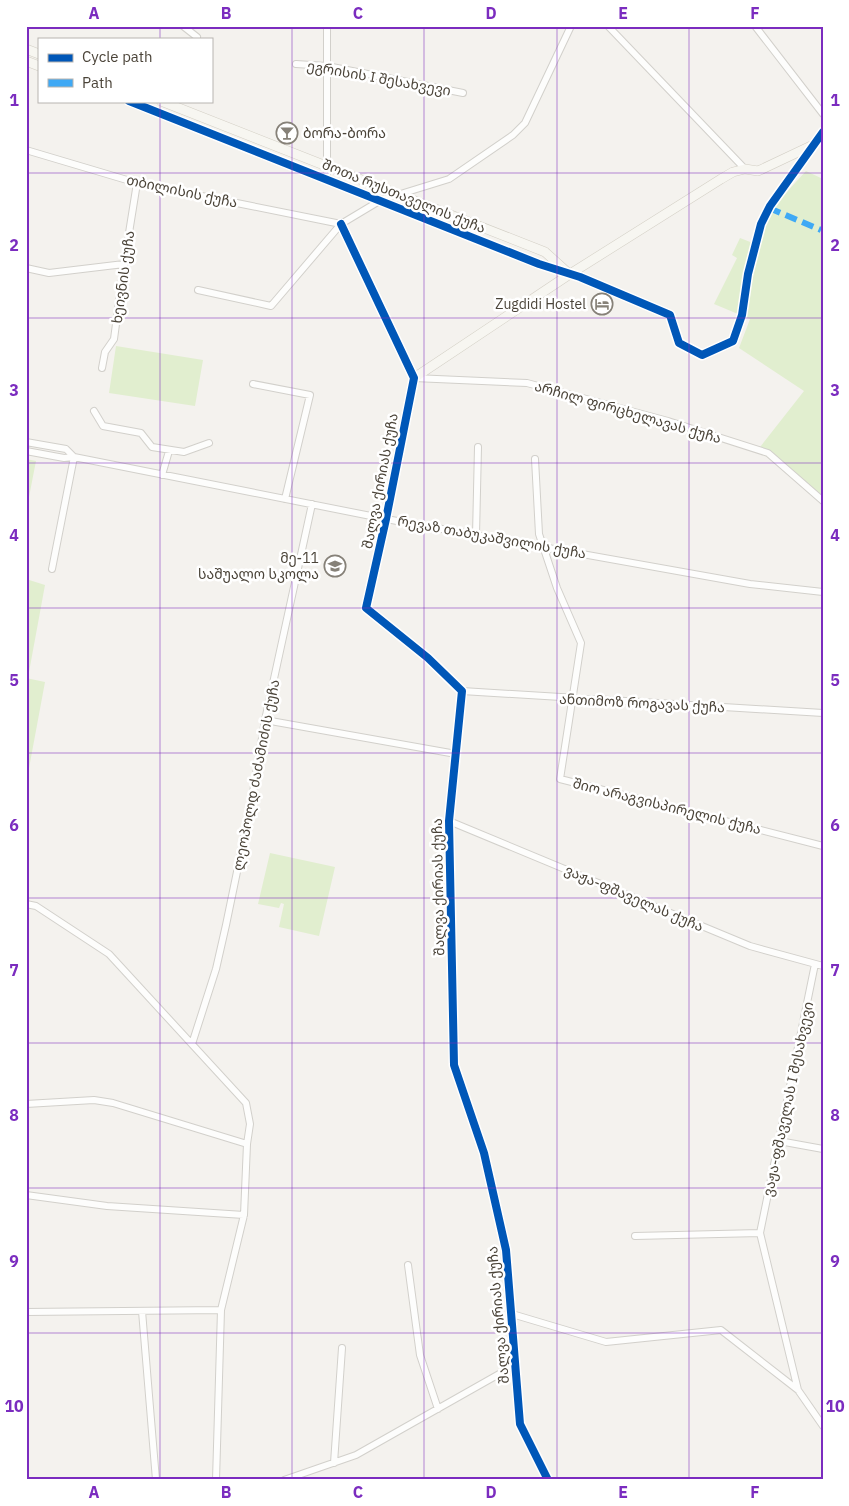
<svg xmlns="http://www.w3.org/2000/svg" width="849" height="1506" font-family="'IBM Plex Sans','Noto Sans Georgian',sans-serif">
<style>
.green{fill:#e1eecf}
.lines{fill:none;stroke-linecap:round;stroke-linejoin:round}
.street-casing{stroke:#d2d0cb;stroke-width:8}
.secondary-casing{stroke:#d3cfc5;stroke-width:10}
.street{stroke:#fdfdfc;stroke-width:6}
.secondary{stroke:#f7f6f1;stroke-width:9}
.quiet{stroke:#3fa9f5;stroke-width:6;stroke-dasharray:12 6;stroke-linecap:butt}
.cycleway-casing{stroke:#fff;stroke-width:11}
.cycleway{stroke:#0057b8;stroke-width:8}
.grid{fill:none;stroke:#7b2cbf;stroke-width:1;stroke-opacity:0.55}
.labels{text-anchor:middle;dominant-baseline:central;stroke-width:5;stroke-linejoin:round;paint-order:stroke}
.street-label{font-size:14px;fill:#4b4439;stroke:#fff}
.poi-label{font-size:14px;fill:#4b4439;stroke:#fff;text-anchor:end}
.neatline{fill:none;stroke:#7b2cbf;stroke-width:2}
.grid-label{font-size:16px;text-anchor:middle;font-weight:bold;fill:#7b2cbf}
</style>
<rect width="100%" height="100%" fill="#f4f2ee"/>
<!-- green -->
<path class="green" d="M806 171 823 179V497L794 474 757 451 804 391 739 348 750 319 714 304 737 258 732 255 740 238 758 245 773 207Z
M116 346 203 360 195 406 109 393Z
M26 459 36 461 29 497H26Z
M26 579 45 585 29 672 26 671Z
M26 678 45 682 27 779H26Z
M270 853 335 867 319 936 279 927 284 904 281 903 279 908 258 904Z"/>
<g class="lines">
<!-- street casing -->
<g class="street-casing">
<path id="street" d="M183 26 197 37
M608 26 745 169
M755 26 823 114
M296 64 327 66 463 93
M26 150 137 183 341 224
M327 179V26
M341 224 414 378 527 383 668 421 768 453 823 501
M26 268 49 273 124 264
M570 274 670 315 679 343 702 355 733 341 742 315 748 274 761 224 770 206 813 146
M198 290 271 306 341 224 381 200 449 179 513 135 525 123 571 26
M102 368 105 352 114 339 124 264 137 183
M253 384 310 395 285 499
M94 411 103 426 141 433 152 447 184 452 209 443
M26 442 66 449 74 457
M26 451 64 458 74 457 386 519 750 584 823 592
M535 459 539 534 557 588 581 643 560 779 823 846
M162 475 169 451
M476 535 478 447
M52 569 74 457
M462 691 823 713
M265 720 456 754
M449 821 750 946 823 966
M26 904 36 906 109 954 246 1103 250 1124 247 1144 244 1215 221 1310 216 1480
M192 1044 216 969 226 925 251 804 265 720 312 504
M26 1104 94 1100 113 1103 247 1144
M779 1141 823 1149
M26 1195 107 1206 244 1215
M635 1236 760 1233
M408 1265 420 1355 438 1409
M142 1311 156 1480
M26 1312 221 1310
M512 1314 606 1342 721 1330 798 1390 823 1426
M798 1390 760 1233 815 964
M334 1463 342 1348
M284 1480 356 1455 515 1365"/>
</g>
<!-- secondary casing -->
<g class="secondary-casing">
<path id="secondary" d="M26 49 39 54
M26 61 39 66
M129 101 539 264 570 274
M161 101 545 252 566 271
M548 1480 520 1424 506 1250 484 1153 454 1065 449 821 462 691 428 658 366 608 386 519 414 378 570 274 721 179 733 172 745 169 758 171 813 145 823 132"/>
</g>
<!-- street -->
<use href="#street" class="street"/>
<!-- secondary -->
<use href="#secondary" class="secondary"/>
<!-- quiet -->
<path class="quiet" d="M769 208 821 230"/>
<!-- cycleway casing -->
<g class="cycleway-casing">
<path id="cycleway" d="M129 101 539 264 580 277 670 315 679 343 702 355 733 341 742 315 748 274 761 224 770 206 823 132
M341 224 414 378 386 519 366 608 428 658 462 691 449 821 454 1065 484 1153 506 1250 520 1424 548 1480"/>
</g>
<!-- cycleway -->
<use href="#cycleway" class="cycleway"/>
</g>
<!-- grid -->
<path class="grid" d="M160 26V39M292 26V1480M424 26V1480M557 26V1480M689 26V1480M160 101V1480M26 173H823M26 318H823M26 463H823M26 608H823M26 753H823M26 898H823M26 1043H823M26 1188H823M26 1333H823"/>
<!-- icons -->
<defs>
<g id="bar-ring" transform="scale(1.125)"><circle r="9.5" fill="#fff" stroke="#868178" stroke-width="1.5"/><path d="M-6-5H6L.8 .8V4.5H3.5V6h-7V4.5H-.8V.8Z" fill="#868178"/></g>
<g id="hotel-ring" transform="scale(1.125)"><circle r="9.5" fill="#fff" stroke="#868178" stroke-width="1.5"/><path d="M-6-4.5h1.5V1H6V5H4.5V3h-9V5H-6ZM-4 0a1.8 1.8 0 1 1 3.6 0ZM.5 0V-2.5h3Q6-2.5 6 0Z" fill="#868178"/></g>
<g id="school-ring" transform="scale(1.125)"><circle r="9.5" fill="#fff" stroke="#868178" stroke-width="1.5"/><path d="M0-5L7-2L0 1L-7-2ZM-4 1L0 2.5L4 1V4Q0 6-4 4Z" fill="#868178"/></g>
</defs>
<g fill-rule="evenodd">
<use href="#bar-ring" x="287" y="133"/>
<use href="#hotel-ring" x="602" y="304"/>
<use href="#school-ring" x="335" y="566"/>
</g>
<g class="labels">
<!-- street labels -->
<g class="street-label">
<text transform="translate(379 78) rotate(10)">ეგრისის I შესახვევი</text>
<text transform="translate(182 191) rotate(12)">თბილისის ქუჩა</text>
<text transform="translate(404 196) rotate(22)">შოთა რუსთაველის ქუჩა</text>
<text transform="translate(123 277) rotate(-82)">ხეივნის ქუჩა</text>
<text transform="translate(628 412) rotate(16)">არჩილ ფირცხელავას ქუჩა</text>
<text transform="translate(380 481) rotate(-79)">შალვა ქირიას ქუჩა</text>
<text transform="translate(492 537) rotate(10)">რევაზ თაბუკაშვილის ქუჩა</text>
<text transform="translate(642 703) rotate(3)">ანთიმოზ როგავას ქუჩა</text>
<text transform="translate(256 775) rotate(-79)">ლეოპოლდ ძაძამიძის ქუჩა</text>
<text transform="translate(667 806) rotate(14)">შიო არაგვისპირელის ქუჩა</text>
<text transform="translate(438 887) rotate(-91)">შალვა ქირიას ქუჩა</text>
<text transform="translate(634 898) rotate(23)">ვაჟა-ფშაველას ქუჩა</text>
<text transform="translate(788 1099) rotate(-78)">ვაჟა-ფშაველას I შესახვევი</text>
<text transform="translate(498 1315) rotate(-95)">შალვა ქირიას ქუჩა</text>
</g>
<!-- poi labels -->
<g class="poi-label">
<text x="303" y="133" text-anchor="start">ბორა-ბორა</text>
<text x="586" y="304">Zugdidi Hostel</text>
<text x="319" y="558">მე-11<tspan x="319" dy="16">საშუალო სკოლა</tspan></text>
</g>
</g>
<!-- border -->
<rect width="849" height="1506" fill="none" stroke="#ffffff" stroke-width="55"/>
<!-- legend -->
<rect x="38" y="38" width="175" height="65" fill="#ffffff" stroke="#b7b4b0"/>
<rect x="48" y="54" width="25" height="8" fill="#0057b8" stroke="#b7b4b0"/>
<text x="82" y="62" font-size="15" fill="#4b4439">Cycle path</text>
<rect x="48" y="79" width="25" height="8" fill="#3fa9f5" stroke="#b7b4b0"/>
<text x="82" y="88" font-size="15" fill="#4b4439">Path</text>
<rect x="28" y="28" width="794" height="1450" class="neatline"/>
<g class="grid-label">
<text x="94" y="19">A</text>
<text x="226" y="19">B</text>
<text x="358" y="19">C</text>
<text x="491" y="19">D</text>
<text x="623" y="19">E</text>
<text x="755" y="19">F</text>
<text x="14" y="106">1</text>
<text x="835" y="106">1</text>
<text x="14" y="251">2</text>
<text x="835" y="251">2</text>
<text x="14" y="396">3</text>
<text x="835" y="396">3</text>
<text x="14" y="541">4</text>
<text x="835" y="541">4</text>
<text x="14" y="686">5</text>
<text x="835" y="686">5</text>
<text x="14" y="831">6</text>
<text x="835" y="831">6</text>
<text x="14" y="976">7</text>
<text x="835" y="976">7</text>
<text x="14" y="1121">8</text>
<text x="835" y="1121">8</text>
<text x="14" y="1267">9</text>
<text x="835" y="1267">9</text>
<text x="14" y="1412">10</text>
<text x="835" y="1412">10</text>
<text x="94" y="1498">A</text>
<text x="226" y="1498">B</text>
<text x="358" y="1498">C</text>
<text x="491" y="1498">D</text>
<text x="623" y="1498">E</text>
<text x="755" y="1498">F</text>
</g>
</svg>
